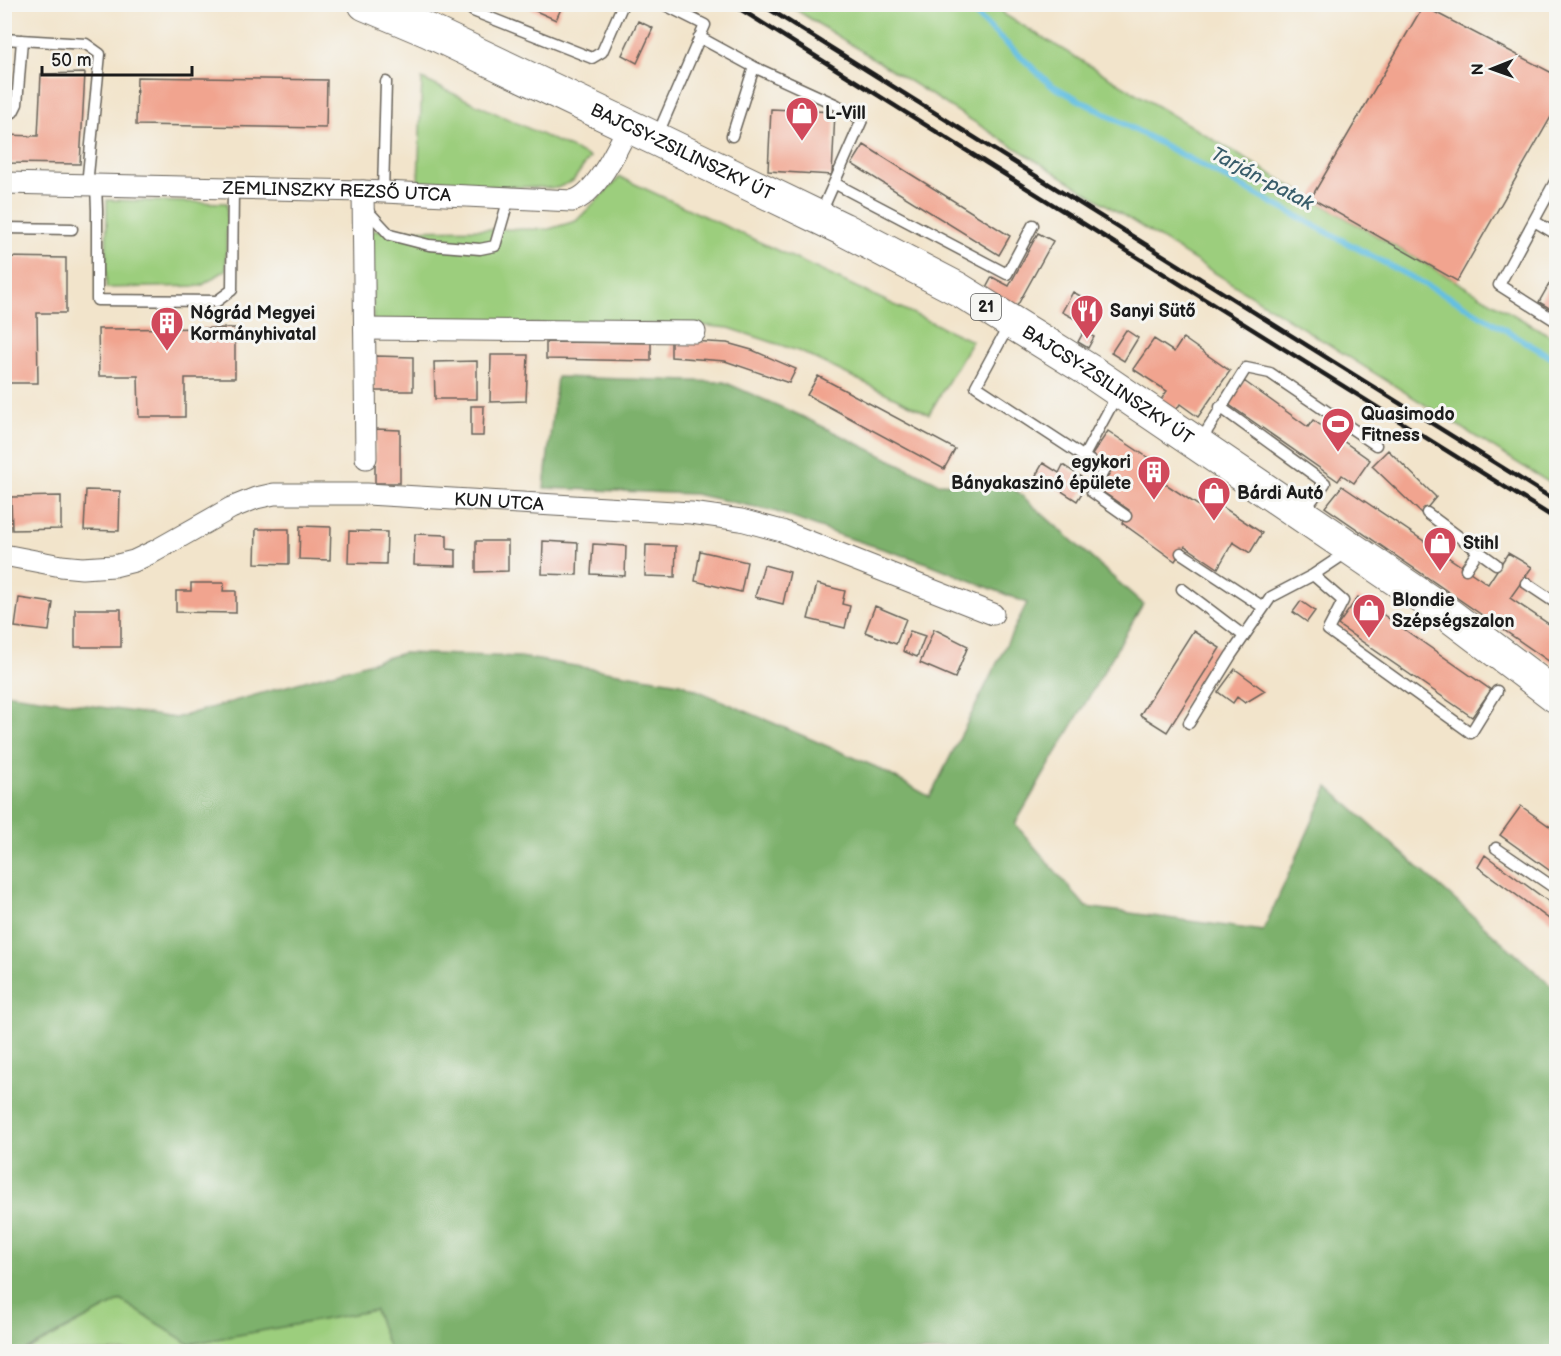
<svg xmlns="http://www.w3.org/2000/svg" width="1561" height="1356" font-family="'Balsamiq Sans',sans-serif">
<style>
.green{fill:#9cce7d;stroke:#5c754c;stroke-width:1.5}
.forest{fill:#7db16c;stroke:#4c6644;stroke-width:1.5}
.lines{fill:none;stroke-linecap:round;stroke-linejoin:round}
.stream{stroke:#64bfe2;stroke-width:6}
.building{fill:#f1a48f}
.service-casing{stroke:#676259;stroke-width:13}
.minor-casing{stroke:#676259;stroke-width:23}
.primary-casing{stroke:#676259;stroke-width:35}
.service{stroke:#fff;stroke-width:10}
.minor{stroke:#fff;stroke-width:21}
.primary{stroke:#fff;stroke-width:33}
.rail{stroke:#1c1c1c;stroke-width:4.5}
.labels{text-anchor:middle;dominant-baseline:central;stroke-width:6;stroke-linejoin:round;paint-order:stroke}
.shield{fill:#f6f6f2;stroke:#5d5d5c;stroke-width:1.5}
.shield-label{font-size:16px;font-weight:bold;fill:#1c1c1c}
.poi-label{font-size:18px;font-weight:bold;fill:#1c1c1c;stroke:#f6f6f2;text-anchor:start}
.street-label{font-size:18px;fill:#1c1c1c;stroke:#f6f6f2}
.water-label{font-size:20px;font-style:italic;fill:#395d6b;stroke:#f6f6f2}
</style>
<rect width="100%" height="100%" fill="#f6f6f2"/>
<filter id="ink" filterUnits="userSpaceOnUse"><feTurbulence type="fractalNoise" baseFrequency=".0167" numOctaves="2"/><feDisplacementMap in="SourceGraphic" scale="12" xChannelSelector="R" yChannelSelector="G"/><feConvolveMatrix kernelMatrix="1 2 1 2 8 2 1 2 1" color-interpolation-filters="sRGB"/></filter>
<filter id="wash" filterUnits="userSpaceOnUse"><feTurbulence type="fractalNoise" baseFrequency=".008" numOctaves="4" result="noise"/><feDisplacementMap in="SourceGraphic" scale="24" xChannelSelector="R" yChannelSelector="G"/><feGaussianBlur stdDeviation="1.35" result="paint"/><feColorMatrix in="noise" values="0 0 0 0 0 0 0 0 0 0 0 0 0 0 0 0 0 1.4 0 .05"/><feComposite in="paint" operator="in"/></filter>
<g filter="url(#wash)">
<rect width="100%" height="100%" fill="#f2e4cb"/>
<!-- green -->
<path class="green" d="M788 5H998L1005 15 1311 198 1556 339V487Z
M422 79 590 157 573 181 557 188 418 184Z
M620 177 972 341 929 414 801 352 729 328 688 324H373L372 230 549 229 576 221Z
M107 200 227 203 226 270 201 286 106 288Z
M121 1300 189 1344 375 1310 390 1351 24 1352Z"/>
<!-- forest -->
<path class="forest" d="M557 377 724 382 797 414 938 483 1011 486 1143 604 1015 824 1086 907 1263 931 1328 787 1556 990V1351L390 1352 375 1310 189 1344 121 1300 24 1351H5V693L175 718 403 653 520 657 680 683 876 767 930 797 1027 603 927 563 839 535 774 511 694 494 544 488Z"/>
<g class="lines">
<!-- stream -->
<path class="stream" d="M969 4 975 14 1051 85 1460 303 1556 360"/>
</g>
<g id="blocks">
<!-- building -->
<path class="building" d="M520 4H563L556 20Z
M1423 6 1556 75V108L1457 281 1311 198Z
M638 21 653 28 637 63 622 55Z
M85 73 80 164 4 163V135L38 136 41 74Z
M137 77 327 80 326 128 136 125Z
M771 109 835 112 832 175 768 171Z
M864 145 1010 236 999 255 852 164Z
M1038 233 1053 241 1016 308 985 290 992 277 1009 286Z
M4 257 66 258V313H37L38 383H4Z
M1556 272V312L1539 302Z
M1073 292 1088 300 1077 320 1062 312Z
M235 328V378H185V417H139L138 376H99L98 329Z
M1126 330 1138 338 1124 361 1111 353Z
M1084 331 1094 337 1088 348 1078 342Z
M1183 338 1230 371 1198 417 1180 404 1175 412 1160 401 1167 391 1133 369 1154 339 1174 352Z
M671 340 727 343 752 350 796 369 789 383 725 361 671 357Z
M546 342 651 343V361L546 359Z
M491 355H528L526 401 490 402Z
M375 356 413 357V391H374Z
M477 361V399H435L434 362Z
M818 376 955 449 944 469 807 395Z
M1244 381 1308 427 1313 420 1370 460 1354 483 1342 475 1338 481 1228 404Z
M471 406H484L483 436H471Z
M375 429 400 430V483H375Z
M1108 431 1165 469 1158 479 1199 506 1206 496 1262 533 1250 553 1233 542 1218 568 1185 546 1175 561 1122 523 1129 510 1100 490 1112 469 1092 455Z
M1388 450 1436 497 1422 514 1372 466Z
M1043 463 1059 473 1063 465 1081 477 1078 483 1085 488 1077 501 1036 475Z
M1342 486 1488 584 1508 553 1532 567 1510 598 1556 629V666L1325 507Z
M86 490 120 491 119 531 84 530Z
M61 496V529L12 530 11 497Z
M300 526 331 527 330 560 299 559Z
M256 529H289V564L255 563Z
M349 531 387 532 386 564 348 563Z
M415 534 447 535V549L456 550V566L414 565Z
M476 541H508V571L476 572Z
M543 541 578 543 577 575 542 574Z
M593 544 626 546 625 576 591 574Z
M646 545 676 546 675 577 645 576Z
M700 551 747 562 741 592 695 581Z
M764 565 790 572 783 604 755 597Z
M191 583H224L223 591H236V613L176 612V591H191Z
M817 584 845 591 842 604 850 606 845 628 808 619Z
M1358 597 1491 690 1472 717 1338 625Z
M19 598 53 603 49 631 15 627Z
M1301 601 1315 611 1307 622 1293 612Z
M875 606 906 619 896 644 865 632Z
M75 609H121V647H75Z
M934 629 968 646 955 678 920 663Z
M910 631 925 636 917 657 903 651Z
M1193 631 1220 648 1167 732 1140 715Z
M1235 669 1265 691 1245 703 1237 697 1233 703 1218 692Z
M1521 806 1556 831V875L1500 835Z
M1485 855 1556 907V924L1478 867Z"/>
</g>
</g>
<g filter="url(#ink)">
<use href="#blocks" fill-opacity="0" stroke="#676259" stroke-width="1.5"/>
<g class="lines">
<!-- service casing -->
<g class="service-casing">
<path id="service" d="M466 4 473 11 592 58 602 52 623 4
M699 37 754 67
M4 39 86 44 100 54 87 185
M4 117 13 112 17 104 22 40
M657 136 705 25 663 4
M732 136 754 67 837 105 862 120 820 215
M1556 180 1499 285 1556 321
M834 183 1007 274 1033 225
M96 185 97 210V300L217 301 232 290 233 188
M383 192 386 82
M365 208 390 235 429 245 480 249 495 246 509 198
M1534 221 1556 234
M4 228 72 229
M1009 325 976 386 1104 470 1092 492 1126 516
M1220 407 1325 483 1303 512
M1200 442 1246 368 1270 373 1376 445
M1084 456 1118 393
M1427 513 1478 551 1466 569
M1478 551 1496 564
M1181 553 1263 607
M1313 575 1343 601 1328 630 1471 733 1497 691
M1526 583 1556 603
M1182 589 1244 636
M1189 723 1231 655 1271 597 1313 575 1349 551
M1496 848 1556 889"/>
</g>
<!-- minor casing -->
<g class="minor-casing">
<g id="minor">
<path id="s1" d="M4 183 363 191 572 201C595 196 618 148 628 127"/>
<path d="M363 191 366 458"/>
<path d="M365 329 695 332"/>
<path id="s2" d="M4 555 61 566 82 568 114 566 134 561 155 551 231 508 256 498 274 494H367L691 513 741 520 782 531 993 614"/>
</g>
</g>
<!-- primary casing -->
<g class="primary-casing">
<g id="primary">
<path id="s3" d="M365 4 429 31 656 139 843 229 958 289 1090 371 1371 562 1449 615 1556 696"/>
</g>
</g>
<!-- service -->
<use href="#service" class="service"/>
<!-- minor -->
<use href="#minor" class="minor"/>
<!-- primary -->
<use href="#primary" class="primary"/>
<!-- rail -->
<path class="rail" d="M732 4 1556 519
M761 4 1556 501"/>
</g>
</g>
<!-- icons -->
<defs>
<g id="shop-pin" transform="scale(1.725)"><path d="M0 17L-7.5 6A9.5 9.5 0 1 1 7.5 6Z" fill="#d1495b" stroke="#f6f6f2"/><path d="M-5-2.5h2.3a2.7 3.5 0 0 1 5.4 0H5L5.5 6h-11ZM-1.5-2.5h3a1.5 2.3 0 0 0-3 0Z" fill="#fff"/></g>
<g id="restaurant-pin" transform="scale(1.725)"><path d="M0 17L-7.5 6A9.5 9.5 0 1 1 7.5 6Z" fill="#d1495b" stroke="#f6f6f2"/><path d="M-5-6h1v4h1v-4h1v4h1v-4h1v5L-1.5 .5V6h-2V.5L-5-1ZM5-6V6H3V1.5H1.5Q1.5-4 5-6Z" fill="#fff"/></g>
<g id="building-pin" transform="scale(1.725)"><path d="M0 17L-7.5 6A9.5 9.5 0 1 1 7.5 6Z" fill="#d1495b" stroke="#f6f6f2"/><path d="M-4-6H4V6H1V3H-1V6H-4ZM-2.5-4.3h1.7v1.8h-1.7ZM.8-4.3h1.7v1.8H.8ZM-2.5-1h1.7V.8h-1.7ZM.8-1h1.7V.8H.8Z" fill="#fff"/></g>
<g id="stadium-pin" transform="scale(1.725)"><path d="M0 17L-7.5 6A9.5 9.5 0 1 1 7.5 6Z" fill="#d1495b" stroke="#f6f6f2"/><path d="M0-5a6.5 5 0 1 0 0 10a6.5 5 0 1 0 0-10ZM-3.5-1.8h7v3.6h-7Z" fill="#fff"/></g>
</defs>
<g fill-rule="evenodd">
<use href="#shop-pin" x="802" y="113"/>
<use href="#restaurant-pin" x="1087" y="311"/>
<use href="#building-pin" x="167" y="323"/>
<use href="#stadium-pin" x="1338" y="424"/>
<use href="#building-pin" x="1154" y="472"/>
<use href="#shop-pin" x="1214" y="493"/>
<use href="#shop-pin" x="1440" y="543"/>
<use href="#shop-pin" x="1369" y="610"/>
</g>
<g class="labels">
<!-- shield labels -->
<rect class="shield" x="971" y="294" width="30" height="26" rx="4.5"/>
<g class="shield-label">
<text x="986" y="307">21</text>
</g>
<!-- poi labels -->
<g class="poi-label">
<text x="825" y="113">L-Vill</text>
<text x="1110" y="311">Sanyi Sütő</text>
<text x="190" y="313">Nógrád Megyei<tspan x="190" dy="21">Kormányhivatal</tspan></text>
<text x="1361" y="414">Quasimodo<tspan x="1361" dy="21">Fitness</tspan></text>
<text x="1131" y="462" text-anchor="end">egykori<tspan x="1131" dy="21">Bányakaszinó épülete</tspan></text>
<text x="1237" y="493">Bárdi Autó</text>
<text x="1463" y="543">Stihl</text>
<text x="1392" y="600">Blondie<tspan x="1392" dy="21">Szépségszalon</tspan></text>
</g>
<!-- street labels -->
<g class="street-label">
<text stroke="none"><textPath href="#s3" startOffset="350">BAJCSY-ZSILINSZKY ÚT</textPath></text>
<text stroke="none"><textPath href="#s1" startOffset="333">ZEMLINSZKY REZSŐ UTCA</textPath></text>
<text stroke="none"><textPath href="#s3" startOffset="836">BAJCSY-ZSILINSZKY ÚT</textPath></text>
<text stroke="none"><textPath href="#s2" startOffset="513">KUN UTCA</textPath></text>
</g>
<!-- water labels -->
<g class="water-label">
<text transform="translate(1262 179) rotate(28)">Tarján-patak</text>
</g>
</g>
<!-- margin -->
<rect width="1561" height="1356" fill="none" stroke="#f6f6f2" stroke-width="24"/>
<!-- north arrow -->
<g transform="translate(1492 69) rotate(269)" stroke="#f6f6f2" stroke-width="4.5" paint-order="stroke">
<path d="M0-4.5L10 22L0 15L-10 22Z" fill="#1c1c1c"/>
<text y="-9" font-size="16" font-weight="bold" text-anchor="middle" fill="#1c1c1c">N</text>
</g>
<!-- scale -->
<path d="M42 66v9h150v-9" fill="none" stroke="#1c1c1c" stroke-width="3"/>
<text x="51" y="66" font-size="18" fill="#1c1c1c" stroke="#f6f6f2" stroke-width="4.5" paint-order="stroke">50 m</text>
</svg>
